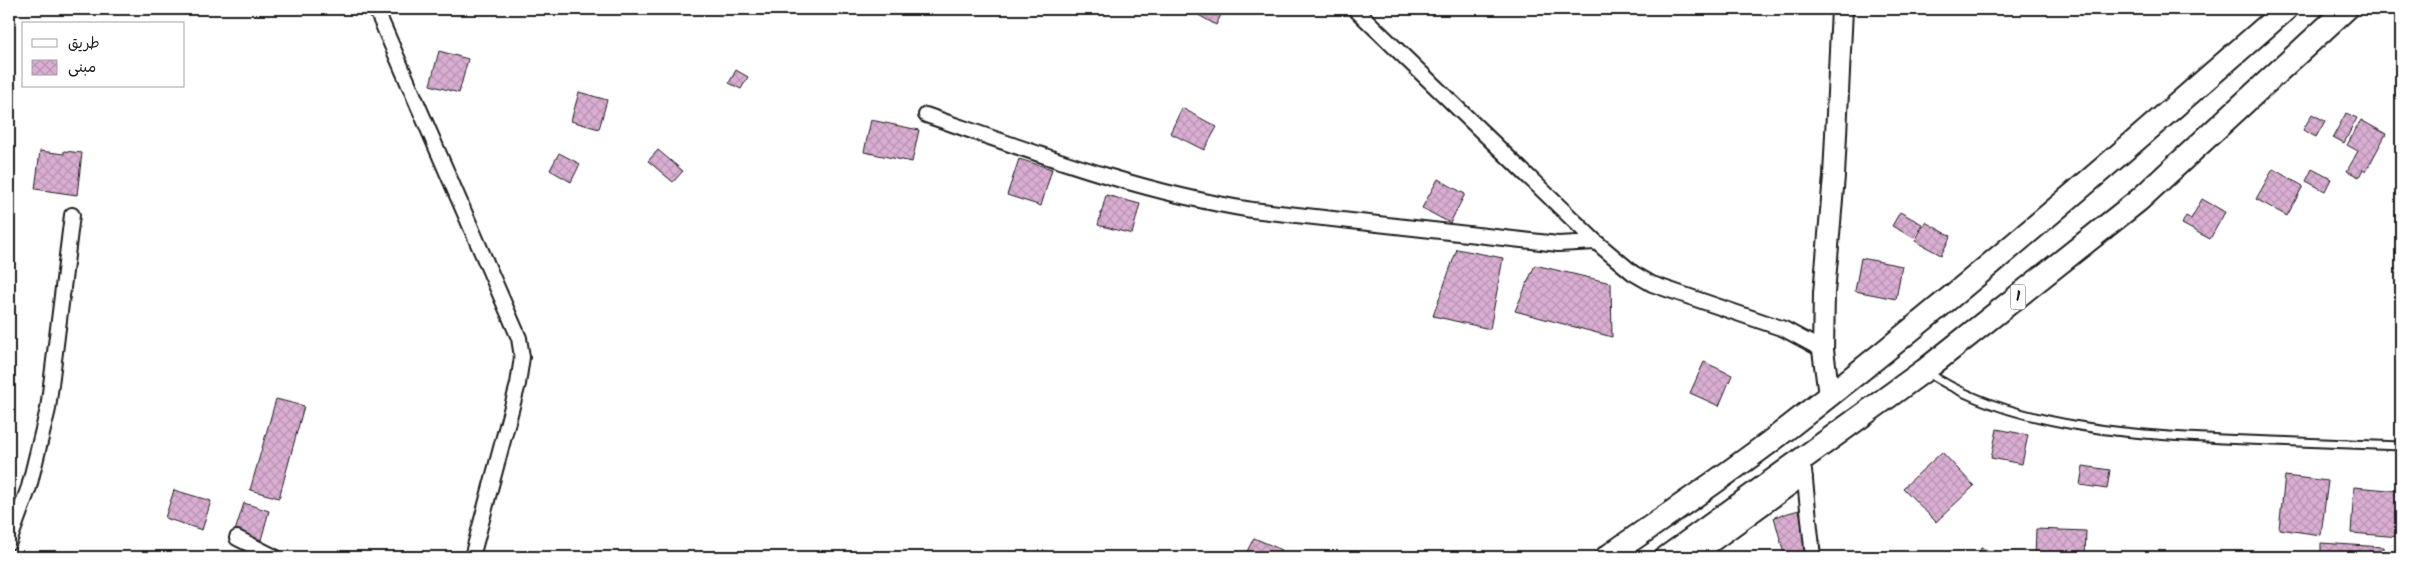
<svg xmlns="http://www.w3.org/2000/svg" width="2410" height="566" font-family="Kalam,'Playpen Sans Arabic',sans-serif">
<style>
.building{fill:url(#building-cross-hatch);stroke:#1c1c1c}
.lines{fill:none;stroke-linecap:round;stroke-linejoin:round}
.lane-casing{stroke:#1c1c1c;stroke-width:11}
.street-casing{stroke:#1c1c1c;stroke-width:18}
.secondary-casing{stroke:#1c1c1c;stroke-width:24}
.primary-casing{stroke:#1c1c1c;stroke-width:26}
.lane{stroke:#fff;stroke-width:7}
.street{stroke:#fff;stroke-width:14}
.secondary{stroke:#fff;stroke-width:20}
.primary{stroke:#fff;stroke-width:22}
.labels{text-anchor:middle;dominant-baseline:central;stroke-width:4;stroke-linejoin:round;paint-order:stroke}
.shield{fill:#fff;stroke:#606060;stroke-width:1}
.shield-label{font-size:15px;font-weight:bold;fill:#1c1c1c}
</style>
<defs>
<pattern id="building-cross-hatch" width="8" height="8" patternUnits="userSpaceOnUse" patternTransform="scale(1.25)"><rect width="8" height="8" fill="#d9aed2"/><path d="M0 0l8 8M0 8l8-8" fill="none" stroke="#ba95b4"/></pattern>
</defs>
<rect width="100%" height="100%" fill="#fff"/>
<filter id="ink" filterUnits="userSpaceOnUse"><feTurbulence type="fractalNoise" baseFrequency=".02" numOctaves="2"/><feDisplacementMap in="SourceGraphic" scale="10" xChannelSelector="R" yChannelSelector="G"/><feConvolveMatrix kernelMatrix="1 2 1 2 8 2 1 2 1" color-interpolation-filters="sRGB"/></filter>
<g filter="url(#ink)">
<!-- building -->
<path class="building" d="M1188 9H1224L1216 25Z
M439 51 468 59 459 93 430 85Z
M736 70 748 77 741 89 729 83Z
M579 92 607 100 599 129 571 121Z
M1182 108 1217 127 1204 150 1170 133Z
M2346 113 2357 118 2344 143 2333 137Z
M2312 114 2325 121 2316 137 2303 130Z
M871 120 919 130 912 162 864 152Z
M2361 120 2386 134 2366 171 2363 169 2359 177 2347 171 2358 151 2347 145Z
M658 150 683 171 673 182 648 161Z
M40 151 64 154V151L82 153 77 195 35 189Z
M559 153 580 164 571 182 550 170Z
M1019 159 1052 169 1041 206 1007 195Z
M2273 169 2303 186 2287 216 2256 199Z
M2312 169 2331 179 2325 191 2306 181Z
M1438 179 1465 194 1450 223 1422 208Z
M1106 195 1140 204 1132 234 1098 225Z
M2202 199 2225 212 2210 239 2182 224 2186 216 2191 219Z
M1900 212 1922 224 1914 238 1892 226Z
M1925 222 1951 236 1941 255 1915 241Z
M1457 249 1503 258 1490 329 1433 316Z
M1861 258 1902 266 1896 299 1855 291Z
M1535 265 1611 283 1612 337 1515 311Z
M1704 362 1732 375 1719 406 1690 393Z
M276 399 304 406 279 498 250 490Z
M1997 429 2028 435 2022 464 1991 458Z
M1942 452 1974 486 1936 522 1903 488Z
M2083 466 2110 470 2107 489 2080 485Z
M2285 476 2328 481 2321 535 2279 529Z
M2354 487 2401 491 2400 537 2351 533Z
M174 490 211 501 202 530 165 518Z
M244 503 269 511 261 540 235 531Z
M1799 510 1809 551 1785 557 1774 517Z
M2036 529 2086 531 2085 557H2035Z
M1254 538 1282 550 1279 557H1244Z
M2321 543 2383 547V557H2321Z
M1981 548 2009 557H1978Z"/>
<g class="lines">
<!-- lane casing -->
<g class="lane-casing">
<path id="lane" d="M1927 372C2012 430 2146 436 2246 440 2298 442 2349 444 2401 446"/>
</g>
<!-- street casing -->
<g class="street-casing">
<path id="street" d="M376 9 519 338 522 357 518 384 472 557
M1355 9 1596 242 1633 273 1652 284 1784 329 1823 350
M926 115C1033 152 1139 192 1252 210L1558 244 1596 242
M1804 471 1813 557
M237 538 275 557
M9 542 29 487 48 409 72 215
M1695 557 1805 477"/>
</g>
<!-- secondary casing -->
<g class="secondary-casing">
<path id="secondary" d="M1829 395 1823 350 1824 293 1834 176 1842 9"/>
</g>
<!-- primary casing -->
<g class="primary-casing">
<path id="primary" d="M1607 557C1664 517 1723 478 1779 435 1953 300 2120 155 2286 9
M1667 557 1925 370 2139 200 2346 9"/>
</g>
<!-- lane -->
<use href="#lane" class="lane"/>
<!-- street -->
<use href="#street" class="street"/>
<!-- secondary -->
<use href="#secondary" class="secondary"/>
<!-- primary -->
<use href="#primary" class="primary"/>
</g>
</g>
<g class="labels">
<!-- shield labels -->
<rect class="shield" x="2010.5" y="284.5" width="15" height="25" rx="4"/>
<g class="shield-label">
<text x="2018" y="297">1</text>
</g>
</g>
<!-- margin -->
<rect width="2410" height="566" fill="none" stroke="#fff" stroke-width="30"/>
<rect x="15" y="15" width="2380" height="536" fill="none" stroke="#1c1c1c" stroke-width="2" filter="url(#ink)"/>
<!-- legend -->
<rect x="22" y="22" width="162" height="65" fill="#ffffff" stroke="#a4a4a4"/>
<rect x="32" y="39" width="25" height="8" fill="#ffffff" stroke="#a4a4a4"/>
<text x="68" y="48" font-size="15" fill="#1c1c1c">طريق</text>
<rect x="32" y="60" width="25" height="15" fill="url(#building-cross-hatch)" stroke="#a4a4a4"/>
<text x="68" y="72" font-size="15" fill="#1c1c1c">مبنى</text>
</svg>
